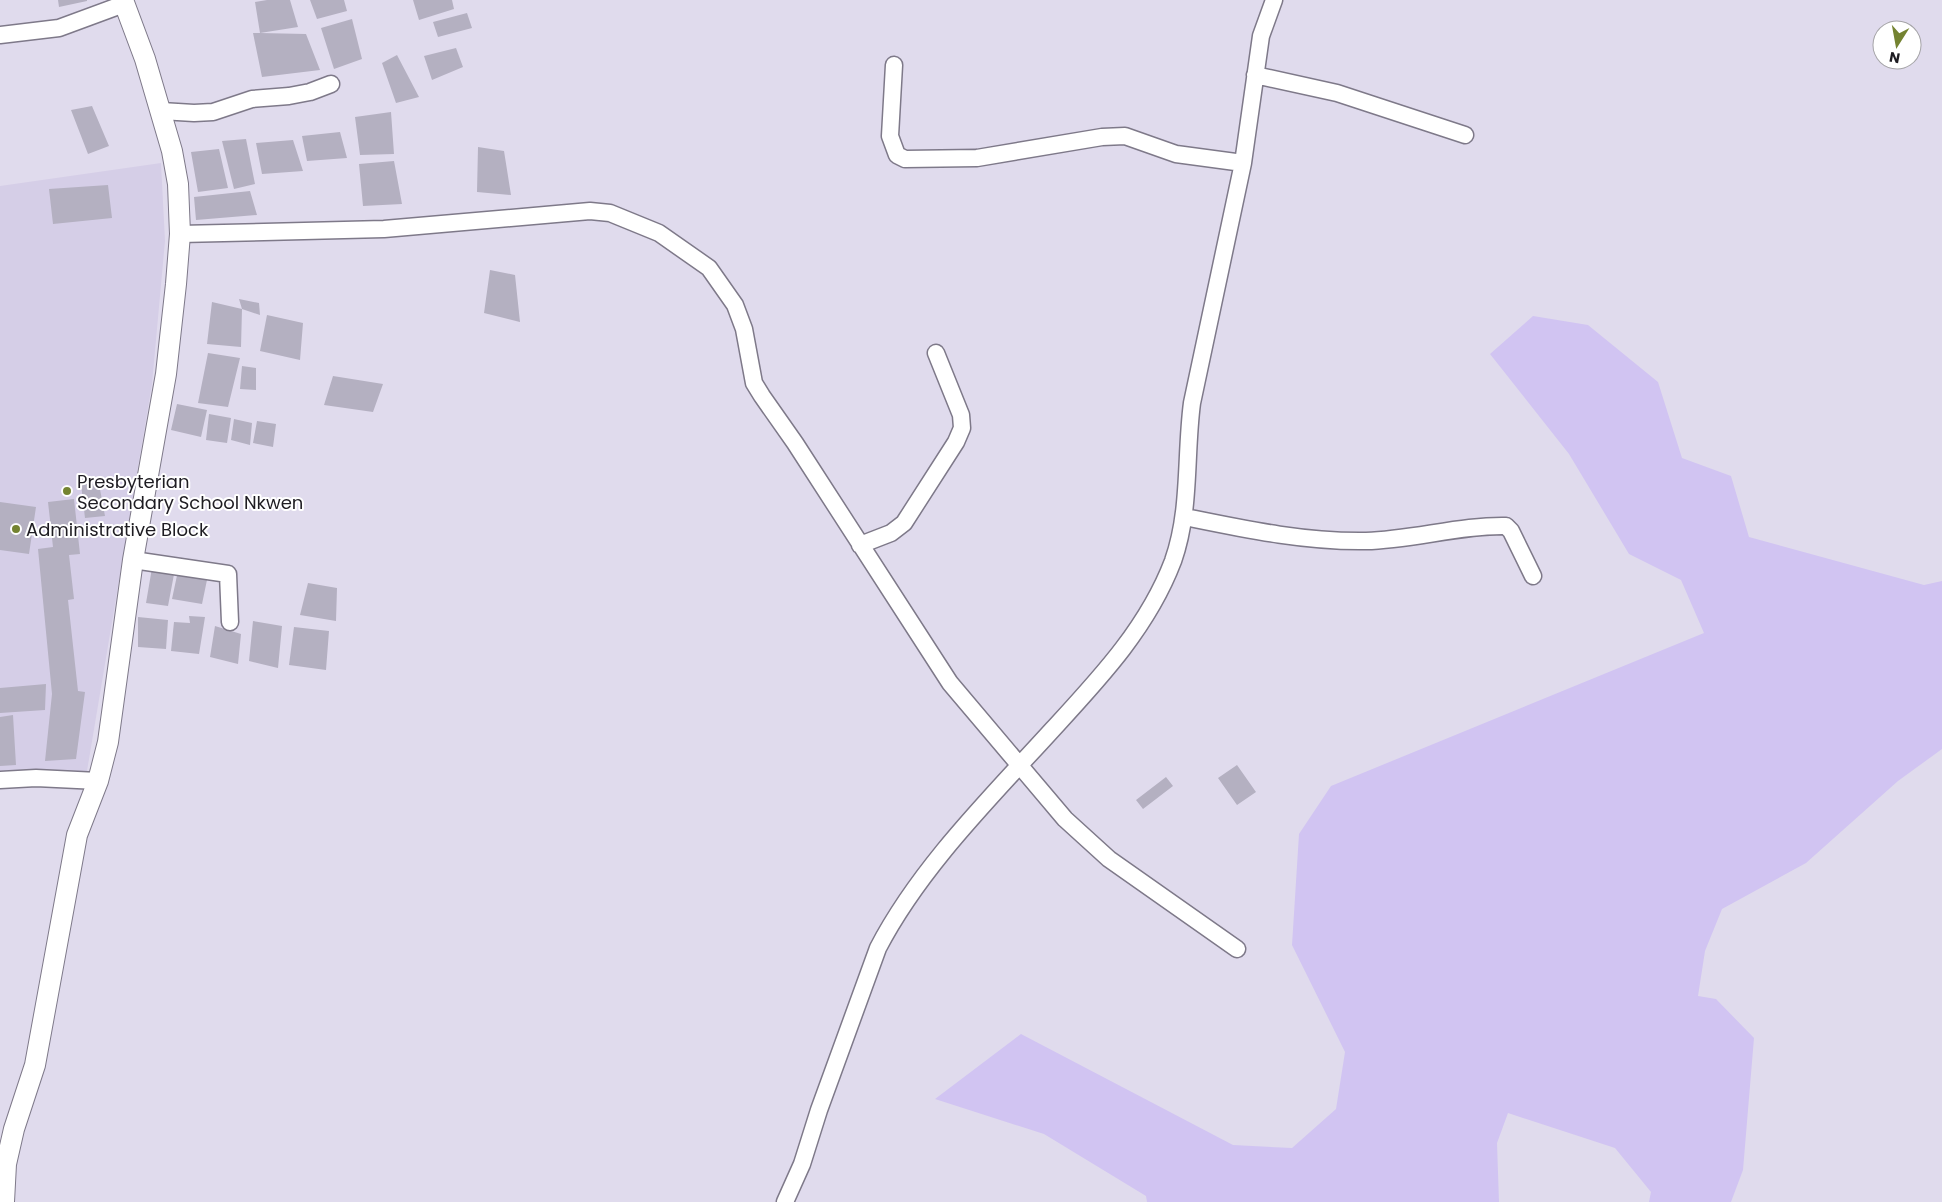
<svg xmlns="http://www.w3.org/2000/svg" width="1942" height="1202" font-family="Poppins,sans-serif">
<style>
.built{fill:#d5cee7}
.green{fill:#d1c4f2}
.building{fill:#b4b0c1}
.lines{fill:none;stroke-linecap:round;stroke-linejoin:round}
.minor-casing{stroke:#7e7989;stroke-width:19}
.tertiary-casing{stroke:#7e7989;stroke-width:22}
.minor{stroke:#fff;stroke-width:16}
.tertiary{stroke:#fff;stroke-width:20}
.poi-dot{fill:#748331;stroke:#fff;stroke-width:2}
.labels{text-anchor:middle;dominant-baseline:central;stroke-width:4;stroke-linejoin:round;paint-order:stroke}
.poi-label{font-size:18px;fill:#1e1c22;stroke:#fff;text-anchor:start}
</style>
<rect width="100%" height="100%" fill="#e0dbed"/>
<!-- built -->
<path class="built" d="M161 163 165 241 152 384 87 771 0 777V186Z"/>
<!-- green -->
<path class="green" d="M1533 316 1588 325 1658 382 1682 458 1731 476 1749 537 1924 585 1942 581V749L1898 781 1806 863 1722 909 1705 951 1698 996 1716 999 1754 1038 1743 1170 1731 1202H1649L1651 1192 1615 1148 1508 1113 1497 1143 1499 1202H1147L1146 1196 1044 1134 935 1099 1021 1034 1233 1145 1292 1148 1336 1109 1345 1052 1292 945 1299 834 1331 786 1704 633 1681 580 1629 554 1569 454 1490 354Z"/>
<!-- building -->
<path class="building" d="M58 0H87V1L59 7Z
M267 0H290L298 27 260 33 306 34 320 70 262 77 253 33H260L255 2Z
M310 0H344L347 11 317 19Z
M413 0H452L454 9 419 20Z
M467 13 472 28 438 37 433 22Z
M352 19 362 59 334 69 321 28Z
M456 48 463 67 432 80 424 56Z
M397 55 419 97 396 103 382 63Z
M92 106 109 146 88 154 71 110Z
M391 112 394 154 360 155 355 117Z
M340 132 347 158 307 161 302 136Z
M246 139 255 184 234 189 222 141Z
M293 140 303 171 262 174 256 143Z
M478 147 504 151 511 195 477 192Z
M219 149 228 188 198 192 191 152Z
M394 161 402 204 363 206 359 164Z
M108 185 112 218 53 224 49 189Z
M250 191 257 215 196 220 194 197Z
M490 270 515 275 520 322 484 313Z
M239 299 259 303 260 315 242 309Z
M212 302 242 309 241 347 207 344Z
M267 315 303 323 300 360 260 351Z
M208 353 240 358 228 407 198 403Z
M242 366 256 368V390L240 389Z
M333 376 383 384 373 412 324 405Z
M177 404 207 410 201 437 171 430Z
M209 414 231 418 227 443 206 440Z
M234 419 252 423 250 445 231 440Z
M257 421 276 424 273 447 253 443Z
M81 484H99L105 516 85 518Z
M74 499 80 554 69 555 74 599 68 600 78 691 85 692 76 759 45 761 52 694 38 549 53 547 48 502Z
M0 502 36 507 29 554 0 550Z
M153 562 175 569 168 606 146 603Z
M179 566 208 575 202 604 172 599Z
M308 583 337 588 336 621 300 615Z
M189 616 205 617 199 654 171 651 174 622 190 623Z
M138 617 168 620 166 649 138 647Z
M253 621 282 626 278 668 249 661Z
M215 626 241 634 238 664 210 657Z
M294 627 329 631 326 670 289 665Z
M46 684 45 710 0 713V688Z
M13 715 16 765 0 766V717Z
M1237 765 1256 792 1237 805 1218 778Z
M1166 777 1173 786 1143 809 1136 800Z"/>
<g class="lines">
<!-- minor casing -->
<g class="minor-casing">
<path id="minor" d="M0 35 59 28 124 4
M894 65 890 136 897 155 905 159 977 158 1102 137 1125 136 1176 154 1243 163
M1255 75 1337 93 1465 135
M161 111 194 113 213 112 252 99 289 96 310 92 331 84
M180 234 384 229 590 211 610 213 659 233 709 268 735 305 744 329 754 383 762 396 795 443 950 683 1065 819 1109 859 1237 949
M1185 517C1244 529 1304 542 1366 541 1411 540 1462 525 1506 526L1511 531 1533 576
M860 545 891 533 904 523 956 442 962 428 961 415 936 353
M133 560 228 574 230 622
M0 780 36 778 98 781
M785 1202 802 1164 819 1110 878 948C920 867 992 796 1053 729 1100 678 1148 627 1173 561 1191 510 1185 456 1192 403L1243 163 1261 36 1274 0"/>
</g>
<!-- tertiary casing -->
<g class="tertiary-casing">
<path id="tertiary" d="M4 1202 6 1164 14 1129 35 1065 77 835 98 781 108 742 133 560 166 374 176 284 180 234 178 184 172 151 145 59 123 0"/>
</g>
<!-- minor -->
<use href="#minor" class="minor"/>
<!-- tertiary -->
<use href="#tertiary" class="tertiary"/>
</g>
<!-- markers -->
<g class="poi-dot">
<circle cx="67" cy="491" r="5"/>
<circle cx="16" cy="529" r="5"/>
</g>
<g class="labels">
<!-- poi labels -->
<g class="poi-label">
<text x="77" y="481">Presbyterian<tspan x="77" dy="21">Secondary School Nkwen</tspan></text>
<text x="26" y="529">Administrative Block</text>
</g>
</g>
<!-- north arrow -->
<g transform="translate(1897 45) rotate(191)"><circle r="24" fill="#ffffff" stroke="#a5a4a7"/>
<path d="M0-4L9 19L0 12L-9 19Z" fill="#748331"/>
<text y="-8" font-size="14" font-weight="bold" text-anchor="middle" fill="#1e1c22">N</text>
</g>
</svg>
